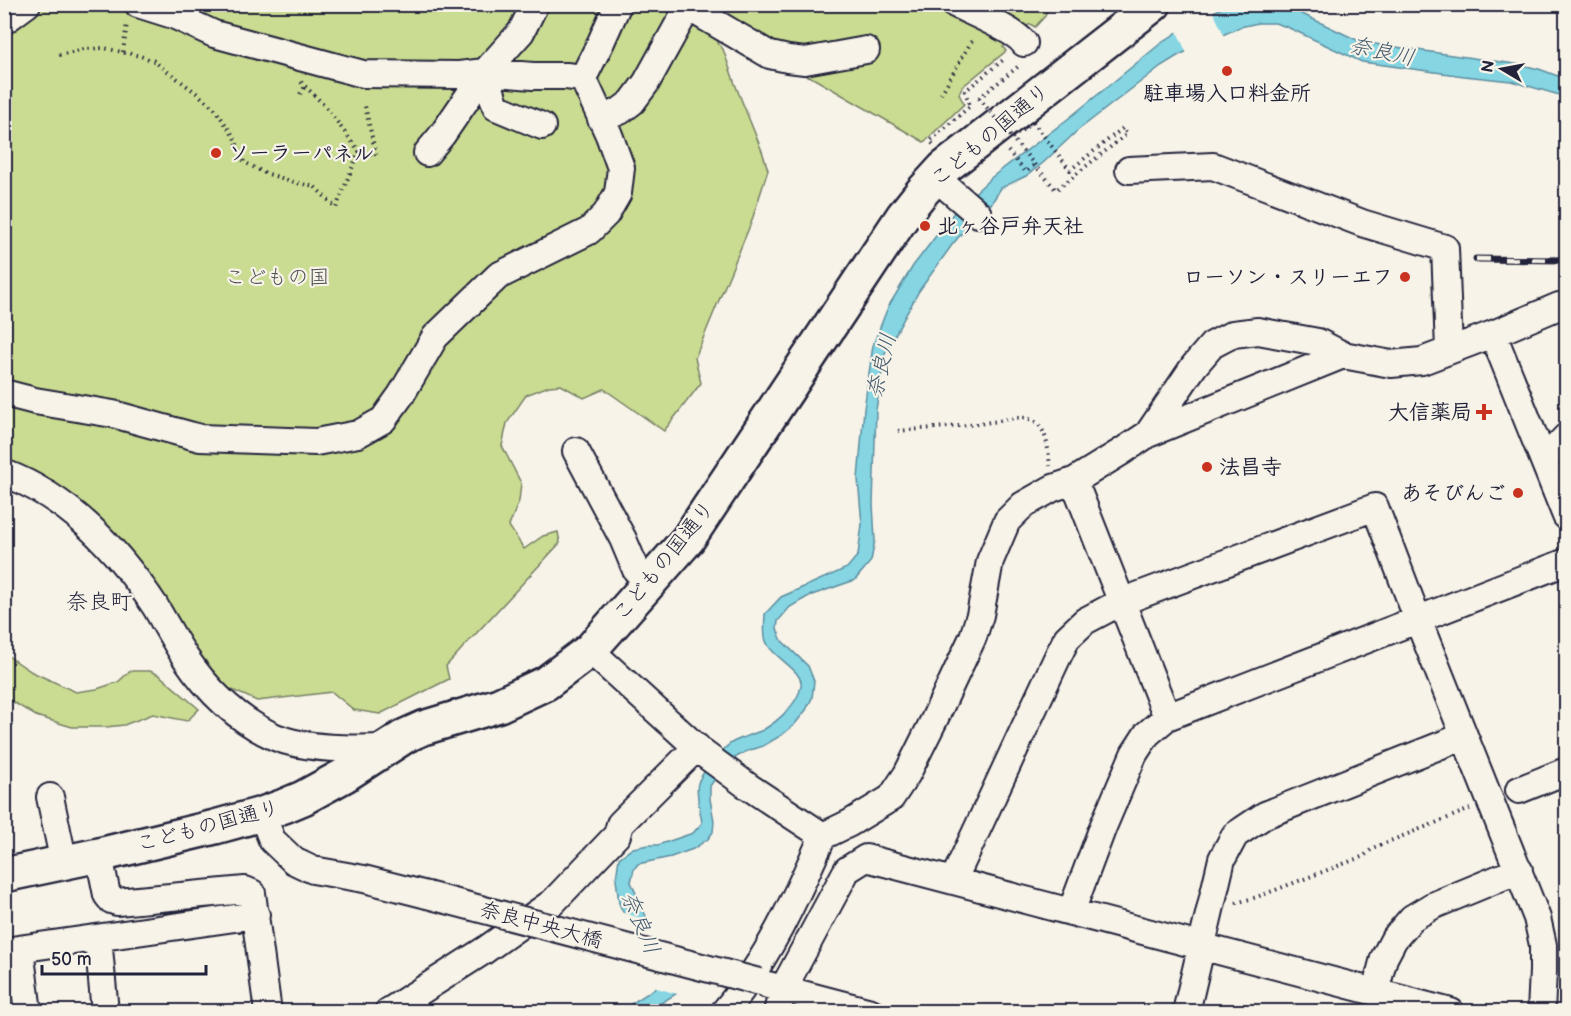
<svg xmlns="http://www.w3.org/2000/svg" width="1571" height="1016" font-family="'Balsamiq Sans','Klee One',sans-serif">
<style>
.green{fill:#cadc91;stroke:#767f66;stroke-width:1.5}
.water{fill:#85d5e2;stroke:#5d8d9f;stroke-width:1.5}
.pier{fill:#f7f3e8}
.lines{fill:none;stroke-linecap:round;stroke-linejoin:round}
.minor-casing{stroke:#22223b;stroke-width:30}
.major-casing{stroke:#22223b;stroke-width:38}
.path{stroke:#22223b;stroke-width:4;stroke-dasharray:1.5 4.5;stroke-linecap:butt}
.minor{stroke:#f7f3e8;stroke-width:26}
.major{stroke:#f7f3e8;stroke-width:33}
.rail-casing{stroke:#22223b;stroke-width:7}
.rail{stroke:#f7f3e8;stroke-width:4.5;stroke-dasharray:14;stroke-linecap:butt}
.minor-bridge-casing{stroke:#22223b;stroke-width:30;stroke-linecap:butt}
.path-bridge{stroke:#22223b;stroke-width:4;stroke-dasharray:1.5 4.5;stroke-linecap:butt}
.minor-bridge{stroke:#f7f3e8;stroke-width:26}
.poi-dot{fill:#c8321e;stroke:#f7f3e8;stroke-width:2}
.labels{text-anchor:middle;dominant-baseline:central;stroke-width:4.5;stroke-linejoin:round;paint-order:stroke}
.poi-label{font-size:21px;font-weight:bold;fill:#22223b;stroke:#f7f3e8;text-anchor:start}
.street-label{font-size:21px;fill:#22223b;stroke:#f7f3e8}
.park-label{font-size:21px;fill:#4c5050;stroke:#f7f3e8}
.water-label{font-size:22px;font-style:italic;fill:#40586d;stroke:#f7f3e8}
.neighbourhood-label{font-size:22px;fill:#22223b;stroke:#f7f3e8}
</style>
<rect width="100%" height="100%" fill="#f7f3e8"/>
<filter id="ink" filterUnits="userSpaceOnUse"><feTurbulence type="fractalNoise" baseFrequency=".0167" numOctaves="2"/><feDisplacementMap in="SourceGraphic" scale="12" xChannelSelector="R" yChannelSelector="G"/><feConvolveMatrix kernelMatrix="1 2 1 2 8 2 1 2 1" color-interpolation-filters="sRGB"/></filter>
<g filter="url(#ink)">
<!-- green -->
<path class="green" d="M5 5H1049L1045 16 1035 27 1030 24 1003 47 1006 51 962 87 959 94 964 104 924 142 811 77C776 70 747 51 717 32L718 43 723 49 735 84 762 151 768 170 751 223 695 358 701 383 664 431 604 389 584 398 561 385 549 386 526 395 507 423 502 446 521 483 519 501 509 526 524 549 543 536 558 532 560 543 446 666 449 679 380 714 354 710 332 692 257 701 214 682 125 559 5 468Z
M5 654 32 672 76 692 97 689 118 682 130 671H150L159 675 199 709 187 721 153 714 124 725 106 727H72L36 716 5 697Z"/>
<!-- water -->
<path class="water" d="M1227 5H1262L1296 11 1361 42 1522 65 1539 69 1566 79V97L1511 81 1464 76 1362 62 1287 27 1275 23H1258L1240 27 1179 55 1161 66 1077 131 1043 163 1026 176 1001 188 991 204 966 228 952 245 919 291 885 353 876 410 873 504 875 540 871 561 855 580 809 596 790 607 778 621 777 629 782 641 808 666 814 681 812 698 806 710 795 724 782 735 763 746 745 752 733 759 715 779 710 786V799L714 821 713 832 708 839 693 849 671 857 638 864 634 869 631 882 679 992 648 1011H620L656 988 619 903 616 879 619 858 633 848 649 845H658L693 833 702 823C701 814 695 791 698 783 701 773 725 746 733 742 743 737 754 734 763 730 778 721 798 704 801 686 804 670 771 657 766 641 763 633 765 622 765 614L781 597 847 568 858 555 862 524 858 479 864 409 873 345 888 307 913 266 955 211 992 177 1069 118 1160 44 1185 27Z"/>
<!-- pier -->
<path class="pier" d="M1212 9 1225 37 1187 54 1176 29Z
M620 912 652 921 681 987V995L653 987Z"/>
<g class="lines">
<!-- minor casing -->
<g class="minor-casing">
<path id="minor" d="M138 4 173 15 214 34 363 74 459 75 485 72 521 32 535 4
M683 4 770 55 788 59 805 61 866 50
M955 4C970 12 1015 30 1024 43
M4 21 27 4
M485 72 496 107 542 126
M583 78 601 42 618 4
M601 119 620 111 632 102 646 83 688 7
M427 153 442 135 485 72
M1129 170 1213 166 1362 223 1445 248 1449 350
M935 177 978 214
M1493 334 1566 516
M4 393 35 401 113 414 200 438 316 442 358 434 383 420 401 395 435 337 498 276 589 231 606 214 618 193 621 168 609 135 583 78 566 76H533L485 72
M1148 434 1194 366 1212 345 1233 334 1258 331 1318 342 1343 355 1391 364 1422 361 1493 334 1559 306H1566
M576 451 623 539 636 570 649 584
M1544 460 1566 437
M4 473C70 498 117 549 155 606 165 623 174 640 185 657 208 691 237 720 275 737 307 750 354 749 388 748
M1074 481 1167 717
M590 650 704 754 749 787 823 836
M1519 790 1566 771
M50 797 64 863
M262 814 272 840 294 861 313 870 364 879 427 895
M99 855 107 895 111 900 117 902 245 890 252 893 268 1012
M953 881 1059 654 1067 638 1085 621 1121 602 1375 507 1418 620 1537 918 1543 945V971L1541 1012
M1071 912 1103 827 1134 754 1147 734 1167 717 1566 562
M98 938 105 1012
M20 949 28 1012
M4 951 256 915
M768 985 871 1012
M1375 992 1384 958 1394 939 1412 918 1432 906 1519 870
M388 1012 485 950 553 902 617 835 620 824 697 747
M724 1012C768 960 796 897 823 836L850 823 891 798 907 774 934 720 973 637 980 615 990 561 1007 521 1023 505 1053 488 1074 481 1121 452 1148 434 1343 355
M777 1012 783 989 847 870 866 858 1451 1012
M1186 1012 1222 859 1235 835 1265 815 1464 736"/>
</g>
<!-- major casing -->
<g class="major-casing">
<path id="major" d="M4 875 99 855 215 827 262 814 284 806 303 798 345 775 405 736 423 728 499 705 546 683 590 650 688 539 903 216 922 192 944 168 1154 4"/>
</g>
<!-- path -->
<path class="path" d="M123 52 127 23
M59 55 84 49 104 48 140 56 154 61 199 95 215 109 234 137 244 162 265 173 301 184 314 186 336 208 359 151
M301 82 325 106 359 151 376 155 365 106
M300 94 306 85
M941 94 974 37
M979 98 1020 65
M1033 122 1070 170 1123 128 1127 134 1056 190 1012 138Z
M933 144 930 141 970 106 965 91 1003 60
M1008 151 1026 172 1034 165
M898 431C929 428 960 427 991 422 1004 421 1019 414 1032 420 1048 427 1048 452 1050 466
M1236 903 1257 897 1364 856 1373 848 1470 809"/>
<!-- minor -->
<use href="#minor" class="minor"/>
<!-- major -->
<use href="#major" class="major"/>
<!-- rail casing -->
<g class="rail-casing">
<path id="rail" d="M1476 259 1566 260"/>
</g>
<!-- rail -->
<use href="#rail" class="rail"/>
<!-- minor-bridge casing -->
<g class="minor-bridge-casing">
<path id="minor-bridge" d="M427 895 759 982"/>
</g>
<!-- path-bridge -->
<path class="path-bridge" d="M979 98 1012 138"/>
<!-- minor-bridge -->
<use href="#minor-bridge" class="minor-bridge"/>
</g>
</g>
<!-- markers -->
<g class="poi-dot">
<circle cx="1227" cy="71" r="6"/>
<circle cx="216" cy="153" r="6"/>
<circle cx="925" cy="226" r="6"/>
<circle cx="1405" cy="277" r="6"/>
<path d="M1481 403h6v6h6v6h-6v6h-6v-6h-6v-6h6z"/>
<circle cx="1207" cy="467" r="6"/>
<circle cx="1518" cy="493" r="6"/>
</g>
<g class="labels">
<!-- poi labels -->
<g class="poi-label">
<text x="1227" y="93" text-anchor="middle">駐車場入口料金所</text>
<text x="228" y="153">ソーラーパネル</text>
<text x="937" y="226">北ヶ谷戸弁天社</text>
<text x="1393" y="277" text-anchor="end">ローソン・スリーエフ</text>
<text x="1472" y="412" text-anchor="end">大信薬局</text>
<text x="1219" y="467">法昌寺</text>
<text x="1506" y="493" text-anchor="end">あそびんご</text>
</g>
<!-- street labels -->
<g class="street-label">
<text transform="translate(990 135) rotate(-40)">こどもの国通り</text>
<text transform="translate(664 561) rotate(-51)">こどもの国通り</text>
<text transform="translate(208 826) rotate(-15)">こどもの国通り</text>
<text transform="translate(541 925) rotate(15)">奈良中央大橋</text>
</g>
<!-- park labels -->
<g class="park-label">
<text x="277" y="277">こどもの国</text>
</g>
<!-- water labels -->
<g class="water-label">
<text transform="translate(1382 52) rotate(12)">奈良川</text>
<text transform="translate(882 366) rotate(-77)">奈良川</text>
<text transform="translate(640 923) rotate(67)">奈良川</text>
</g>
<!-- neighbourhood labels -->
<g class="neighbourhood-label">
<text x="99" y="602">奈良町</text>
</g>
</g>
<!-- margin -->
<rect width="1571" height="1016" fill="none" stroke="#f7f3e8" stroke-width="24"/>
<rect x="12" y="12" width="1547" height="992" fill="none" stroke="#22223b" stroke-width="2" filter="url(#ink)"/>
<!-- north arrow -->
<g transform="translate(1502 69) rotate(280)" stroke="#f7f3e8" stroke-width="4.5" paint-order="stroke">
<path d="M0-4.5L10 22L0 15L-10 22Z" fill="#22223b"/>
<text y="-9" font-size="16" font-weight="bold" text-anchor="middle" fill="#22223b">N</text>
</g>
<!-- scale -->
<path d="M42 965v9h164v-9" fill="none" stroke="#22223b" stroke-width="3"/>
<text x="51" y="965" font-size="18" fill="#22223b" stroke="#f7f3e8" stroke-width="4.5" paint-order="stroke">50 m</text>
</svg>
